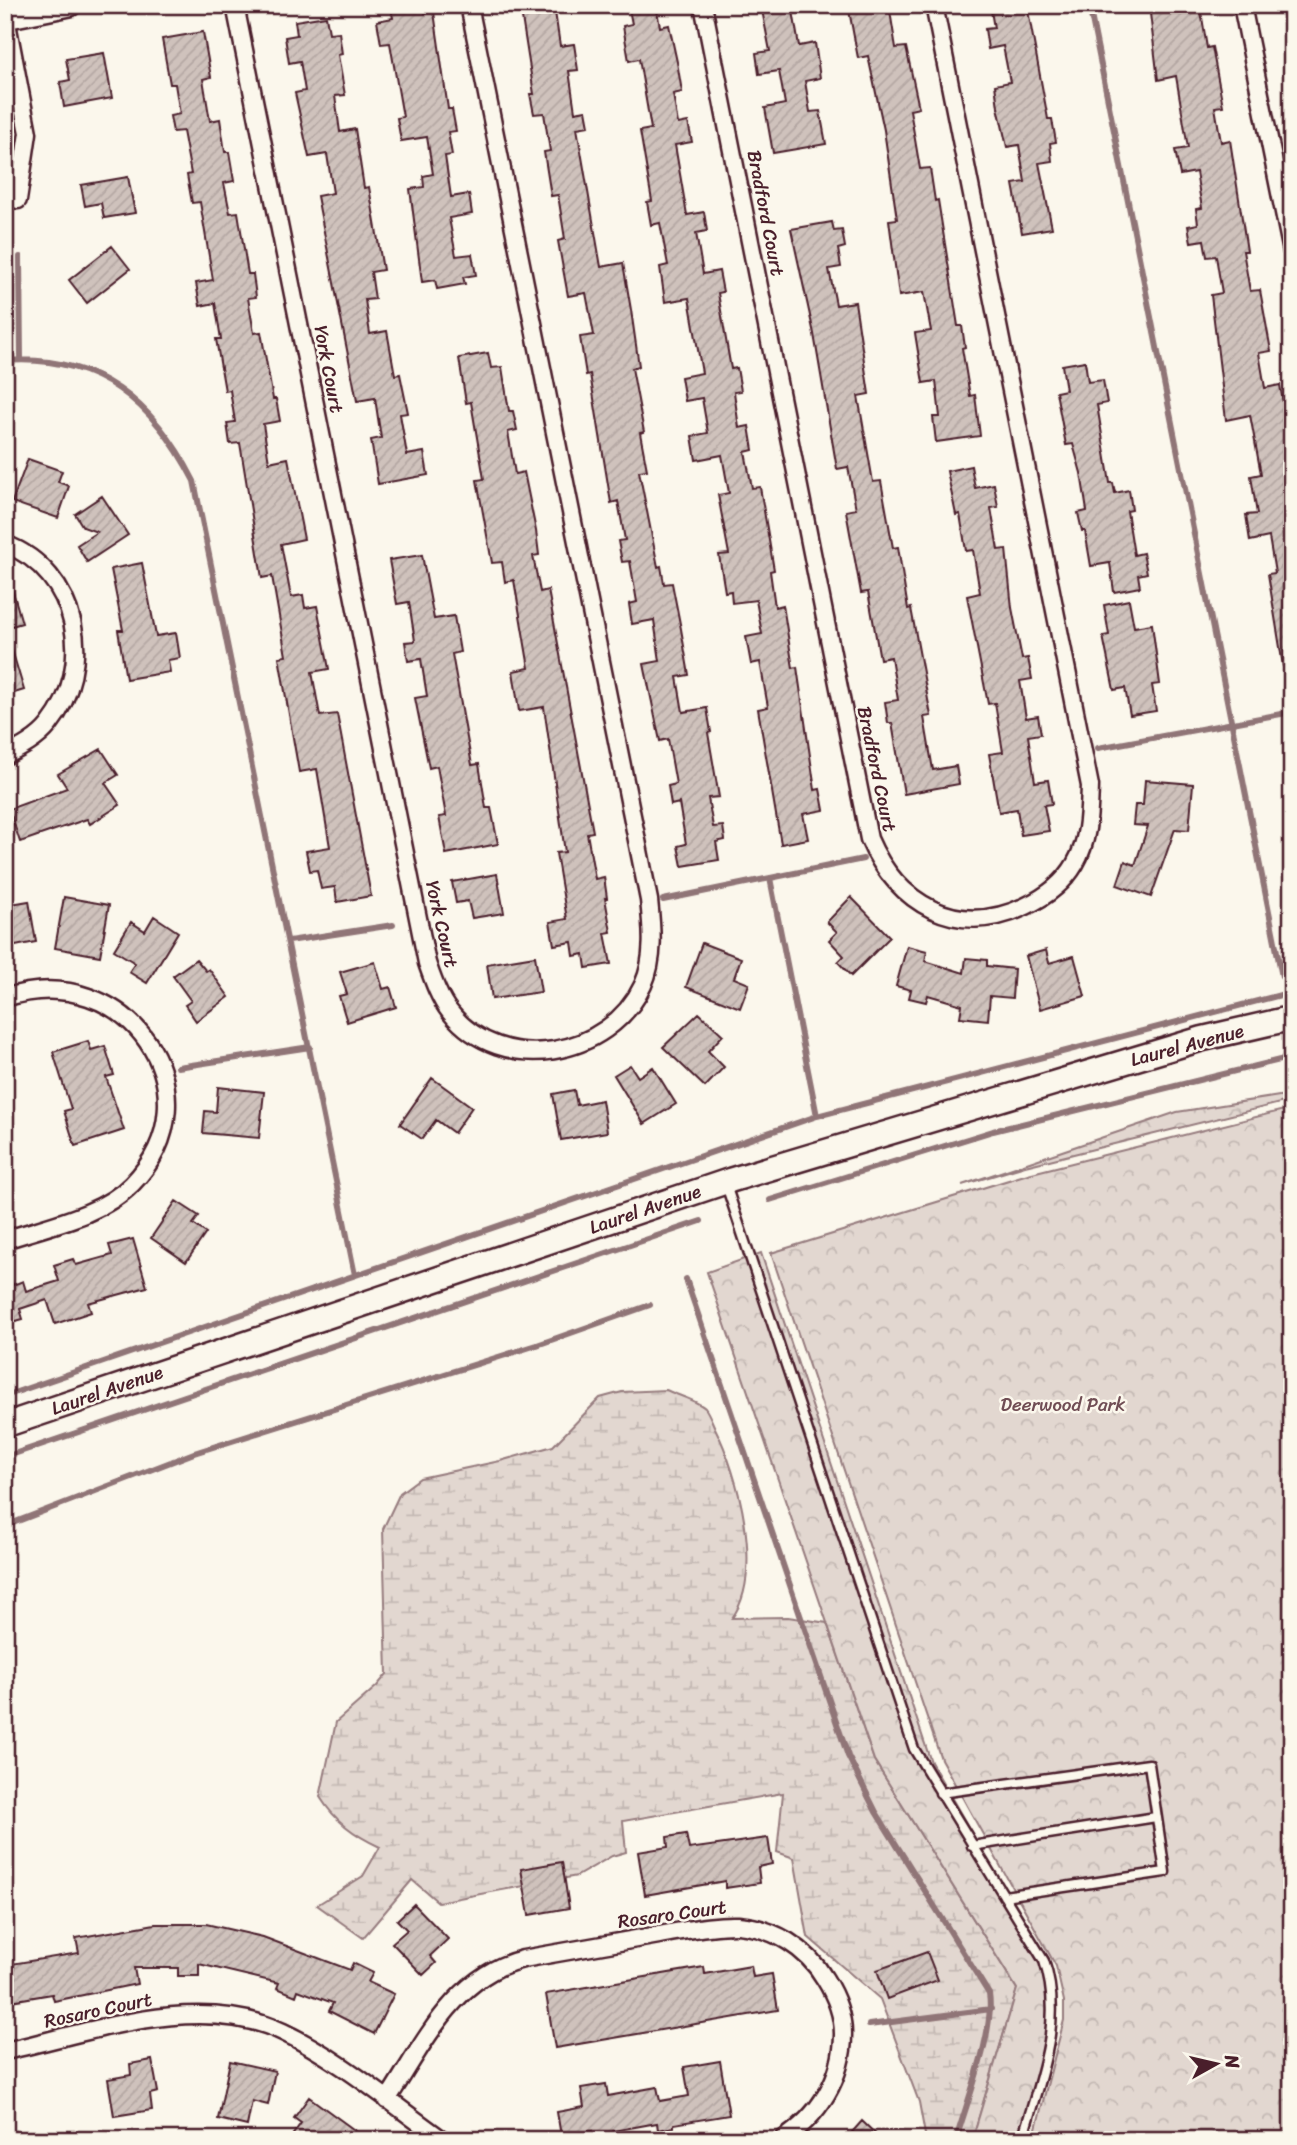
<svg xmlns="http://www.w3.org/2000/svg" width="1297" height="2145" font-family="Sriracha,sans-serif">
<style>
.wetland{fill:url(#wetland-marsh);stroke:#967b7e;stroke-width:2}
.park{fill:url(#park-crowns);stroke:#967b7e;stroke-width:2}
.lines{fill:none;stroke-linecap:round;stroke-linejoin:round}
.stream{stroke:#907477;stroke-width:6}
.building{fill:url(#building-hatch);stroke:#4a1f2b;stroke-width:2}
.service-casing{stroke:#4a1f2b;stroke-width:13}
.minor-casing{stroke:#4a1f2b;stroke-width:21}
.tertiary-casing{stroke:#4a1f2b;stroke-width:26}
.secondary-casing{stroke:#4a1f2b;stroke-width:28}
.service{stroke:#fbf7ec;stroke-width:8}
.minor{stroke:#fbf7ec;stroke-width:16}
.tertiary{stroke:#fbf7ec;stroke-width:21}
.secondary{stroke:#fbf7ec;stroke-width:23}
.labels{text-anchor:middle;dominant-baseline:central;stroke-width:5;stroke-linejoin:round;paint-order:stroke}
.street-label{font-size:19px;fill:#4a1f2b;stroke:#fbf7ec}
.park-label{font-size:19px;fill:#704d54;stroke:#fbf7ec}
</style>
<defs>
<pattern id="wetland-marsh" width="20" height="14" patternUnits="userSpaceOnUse" patternTransform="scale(1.75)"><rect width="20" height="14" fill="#e2d7d0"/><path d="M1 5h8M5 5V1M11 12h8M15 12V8" fill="none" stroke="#c3b8b3"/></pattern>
<pattern id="park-crowns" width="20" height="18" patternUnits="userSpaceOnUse" patternTransform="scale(1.75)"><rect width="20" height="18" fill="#e2d7d0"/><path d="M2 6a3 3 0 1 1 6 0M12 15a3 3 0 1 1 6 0" fill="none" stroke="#c3b8b3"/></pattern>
<pattern id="building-hatch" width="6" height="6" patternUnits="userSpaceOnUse" patternTransform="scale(1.75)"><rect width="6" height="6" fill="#cfc2bc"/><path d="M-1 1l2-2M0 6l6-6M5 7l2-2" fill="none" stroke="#b3a6a2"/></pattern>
</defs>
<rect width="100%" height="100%" fill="#fbf7ec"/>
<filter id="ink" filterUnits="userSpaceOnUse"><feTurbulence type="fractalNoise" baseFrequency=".0143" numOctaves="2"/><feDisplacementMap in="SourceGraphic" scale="14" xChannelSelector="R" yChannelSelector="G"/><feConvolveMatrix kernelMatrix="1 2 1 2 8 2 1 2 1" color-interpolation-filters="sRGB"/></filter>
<g filter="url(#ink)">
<!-- wetland -->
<path class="wetland" d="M666 1390C677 1395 696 1400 705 1408 709 1413 712 1422 715 1428 738 1473 765 1573 732 1618L788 1617 827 1623 874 1760 1017 1989 972 2140H926L919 2102 880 1999 808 1937 794 1858 777 1852 783 1793 623 1821 626 1852 612 1856 577 1876 438 1902 412 1880 363 1938 317 1905 363 1876 380 1847C354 1835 335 1821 320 1797L336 1722 377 1686 387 1674 383 1529 400 1493 420 1478 500 1461 553 1446 600 1398 622 1392Z"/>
<!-- park -->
<path class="park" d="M1292 1094V1100L1025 1166 962 1185 1177 1112Z
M1292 1108V2140H1033L1064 2020V2001L1056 1966 941 1759 771 1253 1028 1174Z
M761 1253 931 1762 1036 1945 1055 2002 1023 2140H972L1017 1989 874 1760 707 1272Z"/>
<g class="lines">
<!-- stream -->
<path class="stream" d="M1089 5 1282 977 1292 980
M20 257 21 360
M5 361C97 354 154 402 194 481L355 1275
M1098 748 1292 712
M770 878 817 1116
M663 900 863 859
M289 941 393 925
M178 1067 310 1047
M770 1200 993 1131 1292 1057
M686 1279 848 1756 876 1812 989 1994C995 2031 967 2101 956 2140
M5 1396 817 1116 1292 992
M5 1457 701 1221
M5 1526 194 1453 537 1345 650 1305
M869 2025 991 2009"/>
</g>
<!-- building -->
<path class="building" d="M390 5H423L425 13 434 12 448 109H452L456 131 448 132 452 155 445 156 451 197 469 194 472 214 449 218 456 256 472 254 476 275 463 277 465 284 437 289 435 280 422 282 410 189 424 187 423 176 433 174 427 137 401 141 397 118 403 117 390 43 381 44 377 21 393 18Z
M520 5H554L560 46 574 44 578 70 569 71 575 112 586 110 589 126 577 128 601 267 623 263 631 310 639 366 632 368 644 432 640 433 647 470 639 471 658 567 661 566 664 584 672 583 681 629 689 675 677 677 683 712 707 708 711 732 708 733 719 797 708 798 713 827 723 826 725 840 716 842 719 860 682 866 678 846 686 844 679 803 671 805 668 786 676 784 668 739 660 741 644 664 660 661 654 620 632 624 629 604 637 602 630 561 622 562 618 541 625 540 618 501 611 503 590 374 586 375 580 337 594 335 586 293 568 296 558 241 565 239 558 195 551 196 544 152 550 151 544 113 534 114 530 94H534Z
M656 5 660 27 669 25 677 62 682 92 673 94 678 124 688 122 692 142 675 145 687 215 704 212 707 231 696 233 703 274 719 271 723 292 718 293 731 369 737 368 741 391 734 392 739 428 749 426 753 450 745 452 752 488 760 487 774 570 770 571 775 607 783 605 793 668 797 667 815 790 820 789 824 810 803 814 808 839 781 844 758 709 768 707 760 662 751 664 746 637 762 634 756 600 732 603 731 591 725 592 719 555 729 554 718 495 729 493 722 455 696 460 692 436 708 433 702 398 685 401 681 377 702 373 689 298 665 302 660 267 668 265 660 223 651 225 647 202 652 201 640 131 651 129 639 59 629 61 623 26 632 24 629 9Z
M761 5H792L799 46 815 43 820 78 805 81 810 112 820 111 826 144 773 153 765 108 785 104 779 71 759 74 756 53 770 51Z
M848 5H889L896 48 906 47 919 108 910 110 920 169 930 168 935 201 938 200 958 326H962L965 347 962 348 970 396 975 395 980 436 936 442 933 417H940L936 381 923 383 915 333 931 331 924 292 899 296 889 220 897 219 884 130 868 56 858 58Z
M990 5H1027L1048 119H1052L1056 142 1050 143 1052 161 1039 163 1052 228 1022 233 1013 184 1025 182 1019 145 1007 147 998 107 995 85 1010 82 1003 46 988 49 985 29 994 28Z
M1149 5H1200L1207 48 1212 47 1223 106 1215 107 1221 142 1230 140 1247 251H1243L1250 291 1260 290 1271 351 1259 353 1265 388 1280 385 1292 452V665L1283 666 1268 574 1275 573 1269 537 1250 541 1246 515 1257 514 1251 476 1261 474 1250 415 1226 420 1211 295 1222 293 1216 256 1207 257 1204 240 1191 242 1188 226 1198 224 1196 209 1202 208 1196 172 1180 175 1175 150 1188 148 1176 76 1158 80Z
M326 16 329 33 339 32 342 54 338 55 345 95 335 96 340 132 355 129 364 188 369 187 383 270 371 272 375 299 365 300 370 334 387 331 395 375 400 374 408 413 400 414 407 455 424 452 428 475 378 484 371 440 381 438 375 398 357 401 317 196 333 193 327 154 309 157 295 93 305 91 300 61 289 63 285 37 297 35 295 21Z
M203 32 211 77 203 79 210 121 220 119 225 152H229L234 181 224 183 230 213 238 212 248 274H253L256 297 248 298 254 333 261 332 273 399H276L280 421 263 424 269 462 288 458 304 539 281 544 291 597 303 595 305 608 317 606 329 669 312 672 320 716 337 714 371 896 337 902 335 887 321 889 317 870 310 871 306 851 330 847 317 769 299 772 279 657 286 656 272 576 262 578 240 443 230 444 227 423 235 422 230 390 225 391 216 339H221L215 303 200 306 196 283 213 280 200 202 192 203 187 175 191 174 183 131 173 132 170 116 180 114 175 84H170L162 39Z
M104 53 112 98 64 107 60 82 70 80 66 59Z
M128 177 135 213 104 218 101 203 85 206 81 185Z
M832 222 834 231 842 230 845 247 838 249 841 267 829 269 836 305 855 302 869 394 858 396 873 482 881 481 893 548 898 547 908 609 911 608 931 716 924 717 933 770 956 766 959 784 904 794 892 723H888L885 702 898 700 891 657 880 659 868 592 861 593 846 511 856 509 848 467 837 469 814 334 791 229Z
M112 246 130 269 87 303 69 280Z
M488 353 491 368 502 367 509 411H513L517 430 508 432 515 474 524 472 536 531 539 555 533 556 540 592 548 590 593 832 587 833 595 879 604 877 607 898H605L611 932 605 933 611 964 586 968 584 954 574 956 572 942 554 945 550 922 567 919 556 853 565 852 544 707 519 711 513 671 529 668 514 580 505 582 502 562 492 563 477 480 484 479 471 402 466 403 459 358Z
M1085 361 1088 382 1103 380 1107 403 1097 405 1110 483H1113L1115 493 1129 490 1132 510 1127 511 1134 555 1143 553 1147 573 1138 575 1140 587 1114 592 1110 563 1091 566 1085 531H1082L1078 513 1087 511 1081 473 1073 444 1066 445 1056 392 1066 390 1062 365Z
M28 459 62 471 58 482 69 486 58 518 12 502Z
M971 466 975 488 994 484 998 507 991 508 998 550 1006 549 1012 608 1022 659 1028 658 1032 679 1020 681 1026 718 1038 716 1041 734 1028 736 1035 782 1048 780 1052 804 1044 805 1049 831 1021 835 1017 809 999 812 989 754 1003 752 995 703 988 704 967 596 980 593 973 550 966 551 960 514 956 515 947 471Z
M102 496 128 535 87 562 77 545 97 532 83 527 75 514Z
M422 555 434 619 454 616 460 652 452 654 467 738 472 765 479 764 486 808H491L498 844 446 854 439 817 446 816 437 766 429 768 415 698 427 696 421 659 408 661 405 642 415 641 409 602 397 604 389 560Z
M142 563 156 636 176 633 180 658 168 660 170 672 126 679 118 630H123L111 569Z
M10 581 22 623 5 628V582Z
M1129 600 1134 627 1152 624 1160 684 1152 685 1156 711 1130 715 1125 688 1114 690 1103 636 1109 635 1104 605Z
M5 640H9L24 690 5 696Z
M101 749 118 775 105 783 120 805 90 824 87 819 20 842 9 809 67 788 58 774Z
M1145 780 1193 784 1189 830 1175 829 1151 897 1117 885 1125 861 1135 865 1148 826 1133 825 1135 805H1143Z
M497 874 504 913 472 918 468 901 456 903 452 882Z
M64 897 109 905 100 956 55 948Z
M851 897 890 937 851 976 838 962 844 956 829 940 837 932 827 922Z
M29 901 36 942 5 948V905Z
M154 916 178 932 147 983 129 972 135 963 114 950 131 922 145 931Z
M702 943 741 958 734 978 749 984 740 1008 686 987Z
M907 946 927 951 925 961 964 973 966 958 987 960V966L1014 969 1012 998 990 996 988 1020 960 1017 962 1005 928 995 926 1002 909 998 911 990 896 986Z
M1046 950 1049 963 1074 956 1085 996 1040 1009 1026 956Z
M535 956 541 992 492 999 487 964Z
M196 959 206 971 209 969 229 997 196 1021 185 1005 191 1001 173 976Z
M375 962 383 989 390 987 396 1007 347 1022 339 996 347 994 340 972Z
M699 1013 723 1035 708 1051 724 1067 705 1087 663 1047Z
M88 1041 91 1050 105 1046 114 1075 106 1077 124 1130 75 1146 64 1111 71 1109 53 1052Z
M630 1065 638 1077 653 1067 676 1104 644 1124 614 1075Z
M432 1078 472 1107 454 1133 436 1120 422 1139 400 1124Z
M218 1087 264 1092 259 1138 203 1133 205 1111 216 1112Z
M574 1090 577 1105 602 1100 607 1132 561 1140 553 1094Z
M176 1201 199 1216 193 1224 206 1233 186 1262 151 1238Z
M133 1239 147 1287 88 1303 91 1312 55 1324 47 1300 20 1309 23 1319 5 1324V1274H9L13 1285 23 1281 26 1291 59 1281 54 1265 73 1259 76 1265 112 1255 109 1245Z
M686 1834 689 1849 768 1838 772 1864 758 1867 760 1883 725 1888V1881L645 1895 638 1852 668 1847 667 1837Z
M562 1862 569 1908 529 1915 521 1869Z
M414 1904 448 1939 430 1956 436 1963 423 1975 392 1943 407 1930 397 1920Z
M155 1924H206L263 1937 350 1970 353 1963 373 1973 368 1982 394 1994 374 2034 329 2011 333 2003 298 1990 296 1996 277 1988 279 1983 199 1964V1976H178V1968H134L137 1984 54 2001 52 1994 5 2002V1965L79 1953 76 1938Z
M927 1952 938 1980 887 1999 877 1970Z
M751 1966 753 1977 772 1974 778 2010 555 2048 546 1994 704 1967 705 1974Z
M152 2060 158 2092 150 2094 152 2110 114 2116 108 2079 131 2075 130 2064Z
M230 2061 275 2071 268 2105 252 2101 247 2126 218 2119Z
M720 2061 729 2115 674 2124V2127L658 2130 657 2123 613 2131 614 2136 593 2139 592 2131 561 2136 557 2112 584 2107 581 2088 606 2084 608 2096 657 2087 660 2101 689 2096 684 2067Z
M309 2097 368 2140H289L301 2123 294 2118Z
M862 2121 882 2140H845Z"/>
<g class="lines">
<!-- service casing -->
<g class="service-casing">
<path id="service" d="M726 1185 914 1749 1044 1961C1065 2022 1039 2080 1022 2140
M940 1793 1149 1764 1165 1872 1004 1896
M972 1846 1156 1817"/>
</g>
<!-- minor casing -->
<g class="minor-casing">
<path id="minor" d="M235 5 427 963C433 980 439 998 450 1012 502 1077 609 1058 643 985 655 959 652 928 649 900L469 5
M703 5 869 839C897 904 957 939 1026 906 1045 897 1064 883 1075 864 1089 840 1089 813 1090 786L934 5
M1242 5 1292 252
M6 18 28 133 18 200
M5 544C79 572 96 666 49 725 38 739 21 748 5 756
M5 998C126 957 221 1093 132 1184 101 1216 46 1226 5 1240
M5 2051C92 2032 199 1992 283 2032 340 2059 392 2104 443 2140
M387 2100C423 2046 454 1975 523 1959 568 1951 614 1943 659 1935 684 1931 712 1924 738 1925 774 1928 807 1948 825 1979 835 1995 843 2014 843 2034 843 2078 819 2116 782 2140"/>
</g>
<!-- tertiary casing -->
<g class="tertiary-casing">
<path id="tertiary" d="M5 18 70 5"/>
</g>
<!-- secondary casing -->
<g class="secondary-casing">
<path id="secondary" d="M5 1425 731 1180 1201 1039 1292 1018"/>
</g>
<!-- service -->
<use href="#service" class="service"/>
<!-- minor -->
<use href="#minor" class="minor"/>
<!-- tertiary -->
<use href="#tertiary" class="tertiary"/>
<!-- secondary -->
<use href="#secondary" class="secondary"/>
</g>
</g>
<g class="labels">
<!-- street labels -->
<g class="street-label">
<text transform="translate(766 213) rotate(79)">Bradford Court</text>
<text transform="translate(329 369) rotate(79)">York Court</text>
<text transform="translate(877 769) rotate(78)">Bradford Court</text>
<text transform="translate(442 924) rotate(77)">York Court</text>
<text transform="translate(1187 1045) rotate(-15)">Laurel Avenue</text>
<text transform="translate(645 1209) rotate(-19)">Laurel Avenue</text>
<text transform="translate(107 1390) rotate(-19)">Laurel Avenue</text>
<text transform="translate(672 1914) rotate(-8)">Rosaro Court</text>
<text transform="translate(98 2010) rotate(-12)">Rosaro Court</text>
</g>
<!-- park labels -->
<g class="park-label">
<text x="1063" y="1404">Deerwood Park</text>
</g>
</g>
<!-- margin -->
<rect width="1297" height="2145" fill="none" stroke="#fbf7ec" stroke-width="28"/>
<rect x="14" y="14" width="1269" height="2117" fill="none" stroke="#4a1f2b" stroke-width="2.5" filter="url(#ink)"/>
<!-- north arrow -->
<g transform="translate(1216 2064) rotate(82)" stroke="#fbf7ec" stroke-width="5" paint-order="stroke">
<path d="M0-5L12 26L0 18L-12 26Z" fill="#4a1f2b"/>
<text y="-10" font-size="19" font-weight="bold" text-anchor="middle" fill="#4a1f2b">N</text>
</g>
</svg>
